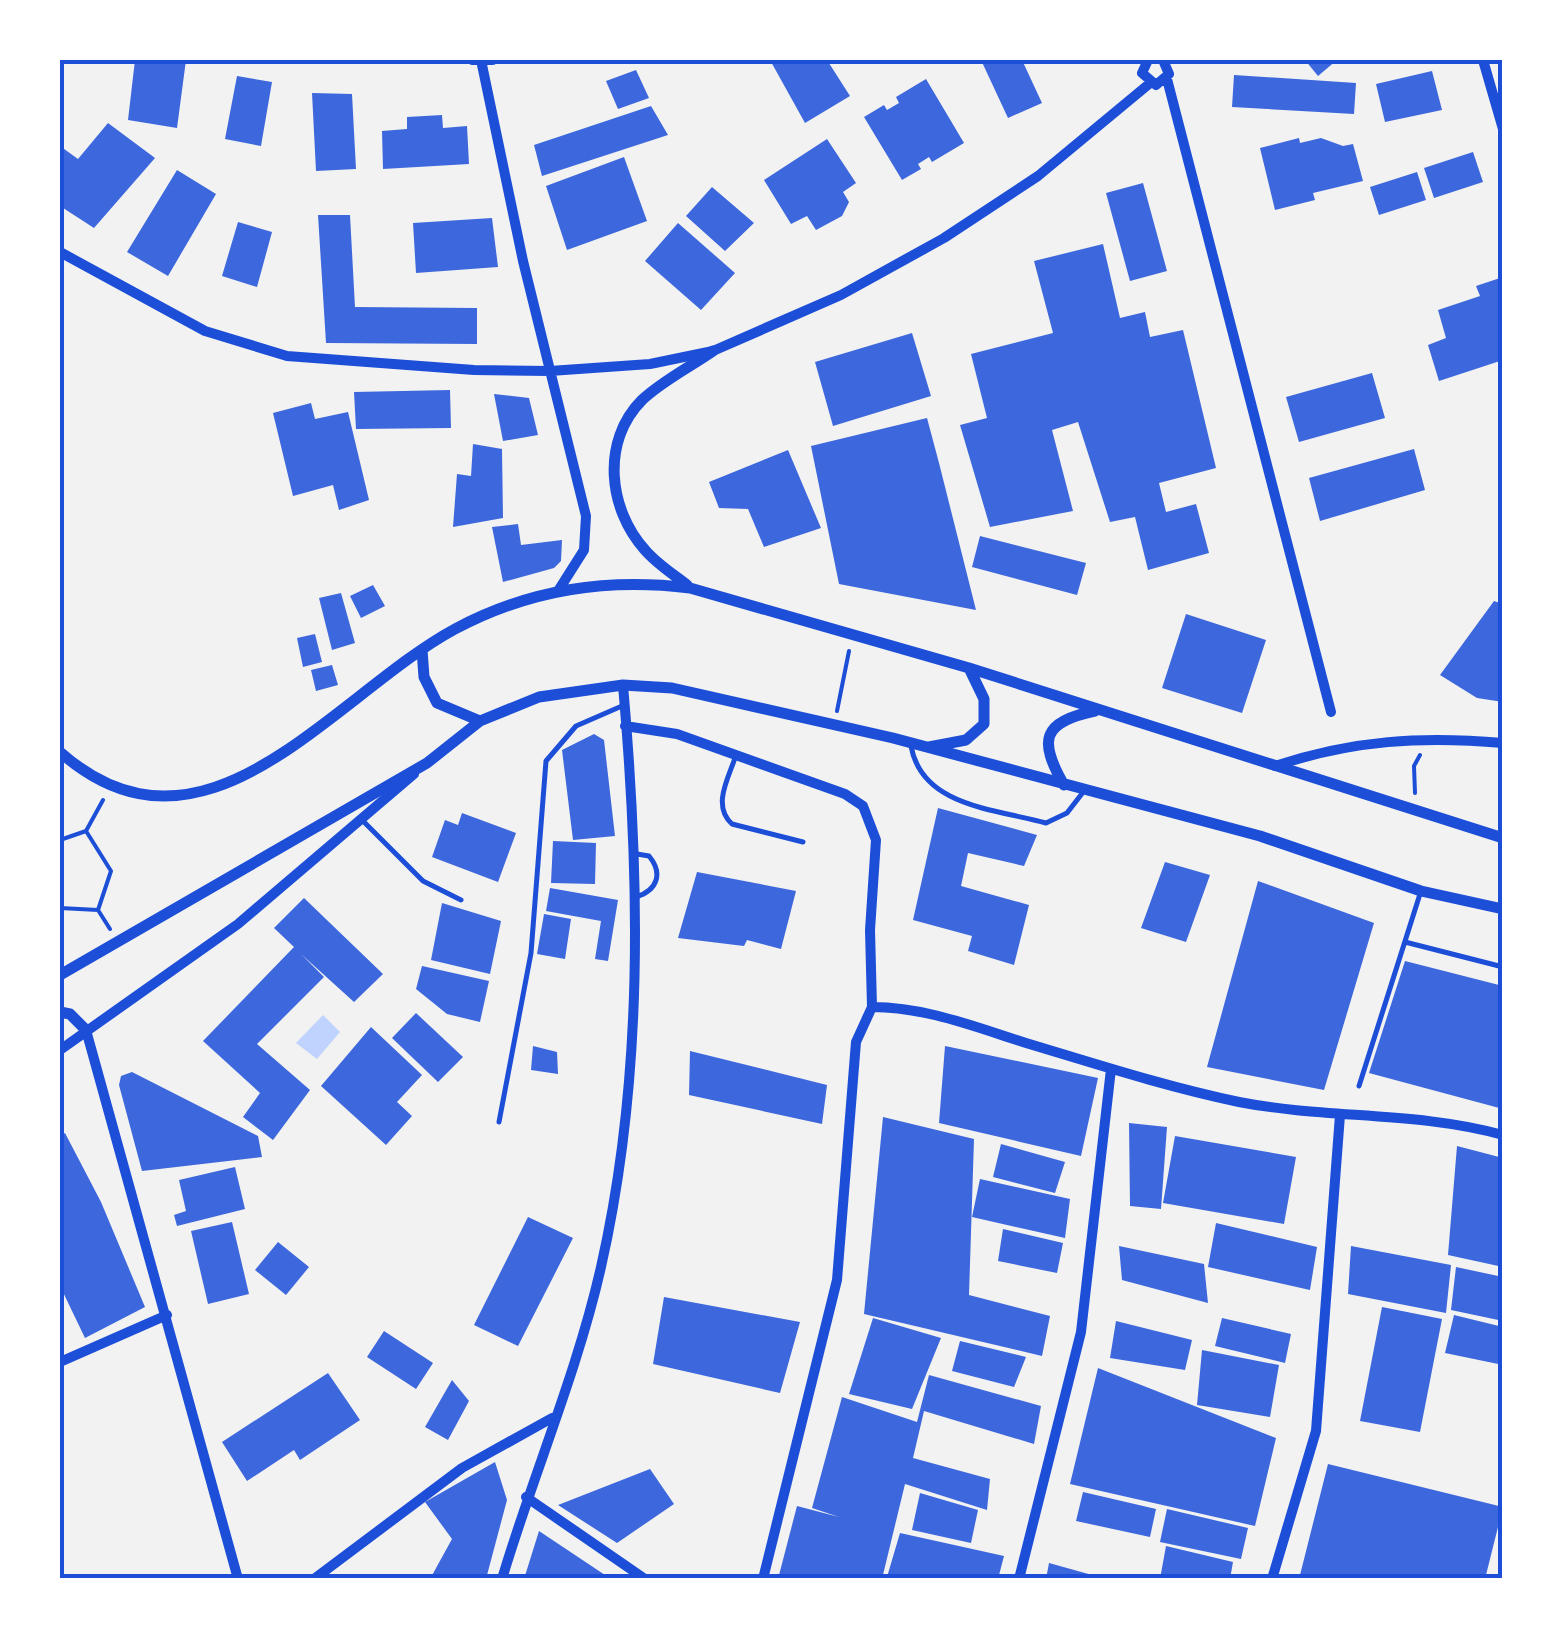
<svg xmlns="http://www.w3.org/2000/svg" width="1563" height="1639" font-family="Karla,sans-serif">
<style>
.water{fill:#bfd3fe}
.building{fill:#3d67dc}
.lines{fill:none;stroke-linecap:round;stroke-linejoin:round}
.path{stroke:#1d4ed8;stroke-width:4}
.service{stroke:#1d4ed8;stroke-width:5}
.minor{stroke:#1d4ed8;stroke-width:10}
.tertiary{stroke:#1d4ed8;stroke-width:11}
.neatline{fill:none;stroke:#1d4ed8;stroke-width:4}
</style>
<rect width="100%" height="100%" fill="#f2f2f2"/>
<!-- water -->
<path class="water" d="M323 1015 340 1032 317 1059 296 1043Z"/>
<!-- building -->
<path class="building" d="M135 60H186L177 128 128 120Z
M770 60H827L850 96 805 123Z
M981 60H1022L1042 103 1008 118Z
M1305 60H1337L1318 76Z
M636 70 649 98 618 109 606 81Z
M1432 71 1442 110 1385 122 1376 84Z
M1234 75 1356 83 1354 114 1232 107Z
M237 76 272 82 261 146 225 139Z
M926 79 964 143 932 162 929 157 918 164 921 169 902 180 864 117 884 105 887 110 899 103 896 97Z
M312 93 352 94 356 169 316 171Z
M651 106 668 135 542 176 534 145Z
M442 115 443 128 467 126 469 164 383 169 382 131 407 129V117Z
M108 123 155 158 94 228 60 206V146L78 159Z
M1299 138 1300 143 1321 138 1343 146 1353 144 1363 181 1313 193 1315 200 1275 210 1260 148Z
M827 139 856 183 843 192 849 202 842 216 816 230 807 216 791 224 764 180Z
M1473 152 1483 182 1434 198 1424 168Z
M624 157 647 221 567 250 546 186Z
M177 170 216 194 168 276 127 252Z
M1417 172 1426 200 1379 215 1370 187Z
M1143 183 1167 271 1130 281 1106 193Z
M712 187 754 223 725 251 686 216Z
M318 215H350L355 307 477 308V344L326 343Z
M492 218 498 267 416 273 413 223Z
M238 222 272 232 257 287 222 276Z
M678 223 735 273 701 310 645 261Z
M1103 244 1120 318 1145 312 1150 337 1183 330 1216 468 1159 483 1166 512 1196 504 1209 553 1148 570 1135 517 1110 522 1078 422 1052 430 1073 511 990 527 960 425 987 418 971 354 1053 333 1034 261Z
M1503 277V360L1439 381 1428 345 1446 338 1438 310 1480 296 1476 286Z
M912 333 931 396 833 426 815 362Z
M1372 373 1385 418 1299 442 1286 397Z
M450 390 451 428 356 429 354 392Z
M494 394 529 398 538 435 503 441Z
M311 403 315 419 348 412 369 500 339 510 333 485 293 496 273 413Z
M927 418 939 463 976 610 839 584 811 446Z
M473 444 502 449 503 518 453 527 457 474 471 476Z
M1414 449 1425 490 1320 521 1309 478Z
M788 450 821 528 764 547 748 509 719 508 709 482Z
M518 524 521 545 562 540 561 561 554 568 503 582 492 527Z
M980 536 1086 563 1077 595 972 567Z
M373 585 385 606 361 618 350 596Z
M341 593 355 643 332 650 319 598Z
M1494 601 1503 604V702L1477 698 1440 675Z
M1186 614 1266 640 1242 713 1162 688Z
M315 634 322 662 303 667 297 638Z
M332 665 338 685 316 691 311 670Z
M594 734 604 740 615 836 573 840 562 750Z
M938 808 1037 835 1024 866 968 853 961 886 1029 905 1014 965 968 951 972 936 913 920Z
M462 813 516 833 498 882 432 857 445 820 458 825Z
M553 841 596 843 595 884 551 883Z
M1165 862 1210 875 1186 942 1141 928Z
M697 872 796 891 781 949 747 940 744 946 678 938Z
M1258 881 1374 923 1324 1090 1207 1067Z
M550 888 618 900 608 961 595 959 601 921 546 911Z
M304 898 383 974 354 1002 301 954 324 977 257 1044 310 1090 273 1140 243 1117 260 1093 203 1041 294 947 274 928Z
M442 903 501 921 490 974 431 960Z
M544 914 571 919 565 959 537 954Z
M1405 961 1503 986V1109L1369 1073Z
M422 966 489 981 480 1022 447 1014 416 989Z
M416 1013 463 1057 438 1082 392 1038Z
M371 1027 422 1075 397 1102 412 1116 386 1145 321 1086Z
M533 1046 557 1052 558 1074 531 1070Z
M945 1046 1098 1078 1081 1156 939 1123Z
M690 1051 827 1085 822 1124 689 1095Z
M132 1072 258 1136 262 1157 142 1171 119 1085 121 1076Z
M883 1117 974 1139 969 1295 1050 1316 1042 1356 864 1314Z
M1129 1123 1167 1127 1161 1209 1130 1206Z
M65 1133 101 1202 145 1307 85 1338 60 1286V1136Z
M1175 1136 1296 1157 1284 1224 1163 1203Z
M1001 1144 1065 1162 1055 1193 993 1177Z
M1457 1146 1503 1158V1267L1448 1255Z
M235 1167 245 1209 177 1226 174 1215 186 1211 179 1180Z
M980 1179 1070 1199 1065 1238 972 1217Z
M528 1217 573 1238 518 1346 474 1325Z
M232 1222 249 1294 208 1304 191 1231Z
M1216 1223 1317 1247 1310 1290 1208 1267Z
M1003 1229 1063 1243 1057 1273 998 1261Z
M278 1242 309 1267 286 1295 255 1270Z
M1119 1246 1204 1264 1208 1303 1122 1280Z
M1351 1246 1451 1265 1446 1313 1348 1294Z
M1456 1267 1503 1277V1321L1451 1310Z
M664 1297 800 1322 780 1393 653 1364Z
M1382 1307 1442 1319 1420 1432 1360 1421Z
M1454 1315 1503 1327V1365L1445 1353Z
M873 1318 941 1338 912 1409 849 1394Z
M1222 1318 1291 1334 1285 1363 1215 1346Z
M1116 1321 1192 1340 1185 1370 1110 1358Z
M384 1331 433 1363 416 1389 367 1357Z
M960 1341 1026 1357 1014 1387 952 1371Z
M1202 1350 1279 1365 1270 1417 1197 1405Z
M1098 1368 1276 1438 1255 1526 1070 1484Z
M328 1373 360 1420 300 1460 294 1450 247 1481 222 1442Z
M929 1375 1041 1406 1034 1444 924 1411 913 1458 990 1479 987 1510 905 1484 882 1579H778L797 1506 839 1517 812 1508 842 1397 917 1422Z
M452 1380 469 1401 448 1440 425 1427Z
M495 1462 507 1500 486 1579H430L452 1539 425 1502Z
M1328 1464 1503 1507 1485 1579H1299Z
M650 1469 674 1504 617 1543 558 1505Z
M1083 1492 1156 1509 1150 1537 1076 1521Z
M920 1493 978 1510 971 1543 912 1530Z
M1167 1509 1248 1528 1241 1559 1160 1542Z
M539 1531 611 1579H524Z
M900 1533 1004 1556 998 1579 887 1577Z
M1166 1546 1233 1562 1230 1579H1160Z
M1049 1563 1103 1578 1102 1579H1046Z"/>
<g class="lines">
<!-- path -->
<path class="path" d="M837 711 849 651
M1415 793 1414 766 1420 755
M103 800 86 831 111 871 98 910 110 929
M60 840 86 831
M60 908 98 910"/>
<!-- service -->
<path class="service" d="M911 746C922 807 996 809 1046 823L1067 813 1084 791
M735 758C728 779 712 806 732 824L803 842
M361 819 423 881 461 900
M636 897C658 890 663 873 649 856L637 854
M1405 942 1503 967
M1359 1086 1420 894
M499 1122 531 953 546 761 576 726 622 706"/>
<!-- minor -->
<path class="minor" d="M472 60H493
M481 60 523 261 586 516 584 550 558 591
M1148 60 1142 73 1156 85 1169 74 1163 60
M1483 60 1503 129
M1167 79 1331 712
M60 252 205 331 287 356 474 370 550 371 650 364 713 351 841 295 944 238 1038 176 1149 84
M625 726 677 734 845 794 863 806 876 840 870 930 872 1007 856 1042 837 1280 763 1579
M1275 766C1353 740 1422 736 1503 743
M872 1007C926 1007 975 1027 1026 1043 1096 1064 1167 1087 1239 1102 1326 1119 1417 1111 1503 1135
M86 1030 238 1579
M60 1050 238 924 414 774
M60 1362 167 1315
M526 1497 645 1579
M314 1579 462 1468 552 1418
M502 1579C533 1475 577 1373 601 1267 644 1077 640 878 623 685
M1019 1579 1081 1332 1111 1069
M1272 1579 1316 1431 1340 1115"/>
<!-- tertiary -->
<path class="tertiary" d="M687 585C673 574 657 564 645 550 608 509 601 441 642 400 662 381 690 367 713 351
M422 650 424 677 437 703 480 721
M929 747 966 740 984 724V699L969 668
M60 752C205 880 333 695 455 629 530 589 607 578 690 588L969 668 1503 838
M1064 785C1038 740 1042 722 1095 711
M60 975 427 763 480 721 539 697 623 685 672 688 893 738 1260 836 1421 891 1503 909
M60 1012 70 1014 86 1030"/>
</g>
<!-- border -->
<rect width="1563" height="1639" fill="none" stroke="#ffffff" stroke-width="125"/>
<rect x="62" y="62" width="1438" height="1514" class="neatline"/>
</svg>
